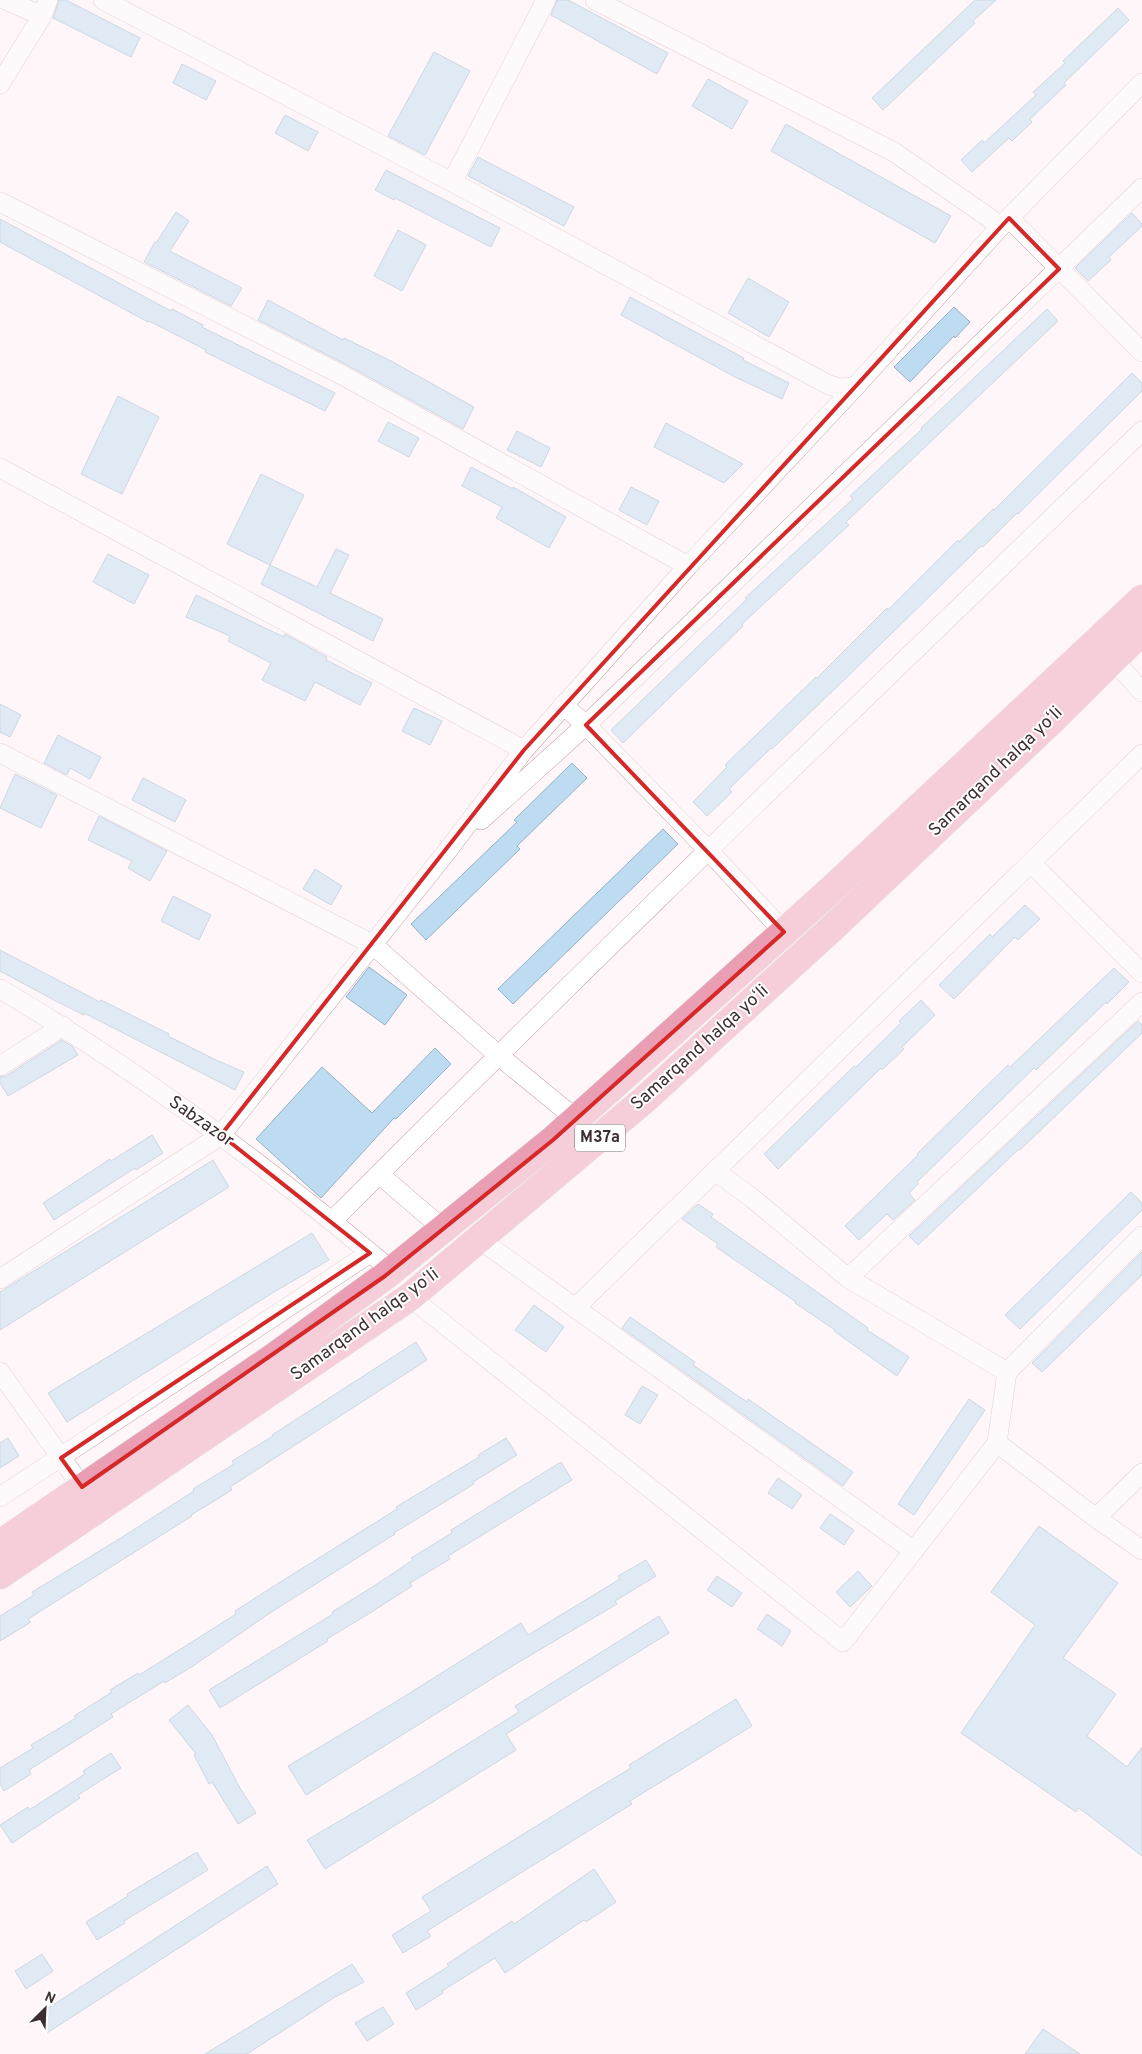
<svg xmlns="http://www.w3.org/2000/svg" width="1142" height="2054" font-family="Overpass,sans-serif">
<style>
.building{fill:#bddcf2;stroke:#93b1c7}
.lines{fill:none;stroke-linecap:round;stroke-linejoin:round}
.minor-casing{stroke:#c8a3ab;stroke-width:20}
.trunk-casing{stroke:#d8d5d6;stroke-width:29}
.minor{stroke:#fff;stroke-width:19}
.trunk{stroke:#ea9eb3;stroke-width:28}
.marked{fill:none;stroke:#d62828;stroke-width:4;stroke-linejoin:round}
.labels{text-anchor:middle;dominant-baseline:central;stroke-width:4;stroke-linejoin:round;paint-order:stroke}
.shield{fill:#fff;stroke:#776d70;stroke-width:1}
.shield-label{font-size:16px;font-weight:bold;fill:#3d2e32}
.street-label{font-size:18px;fill:#3d2e32;stroke:#fff}
</style>
<rect width="100%" height="100%" fill="#fef6f8"/>
<!-- building -->
<path class="building" d="M59 0H66L140 38 131 57 53 18Z
M557 0H568L668 53 657 74 551 15Z
M975 0H996L973 21 975 23 883 110 872 98Z
M1118 8 1129 20 1064 83 1066 85 1030 119 1032 122 1012 141 1009 138 972 172 961 160 982 140 984 143 1036 95 1033 92 1065 63 1063 61Z
M434 52 470 71 425 155 388 136Z
M182 64 216 81 206 100 173 83Z
M708 79 748 101 732 129 692 106Z
M285 115 318 132 308 151 275 133Z
M786 124 951 216 935 243 771 151Z
M478 157 574 207 564 226 468 176Z
M386 170 500 228 491 247 395 198 394 200 375 190Z
M176 212 189 221 170 251 242 288 231 306 144 262 155 242 156 243Z
M1132 213 1142 224V226L1109 257 1111 260 1088 281 1075 268Z
M0 219 171 311 172 309 203 325 202 327 335 393 325 411 205 352 206 350 149 321 148 322 0 242Z
M398 230 426 245 402 291 374 276Z
M748 278 789 302 769 337 728 313Z
M630 297 744 358 743 360 789 383 782 399 735 377 621 315Z
M268 300 343 340 344 338 391 361 474 407 463 429 347 365 258 320Z
M954 307 970 322 955 338 954 336 910 382 894 367Z
M1047 309 1058 321 846 522 849 525 742 624 743 626 623 743 611 730 747 599 745 598 853 499 850 496 922 429 921 428Z
M1132 373 1142 383V391L1018 514 1017 513 983 547 981 546 842 682 772 749 771 748 729 789 732 792 707 816 693 802 727 767 725 765 816 677 817 678 887 608 888 610 958 540 959 542 993 509 994 510Z
M118 396 159 417 122 494 81 474Z
M388 422 419 438 409 457 378 441Z
M666 423 743 464 724 483 654 447Z
M517 431 550 448 541 467 507 450Z
M471 467 513 489V487L566 517 549 548 496 518 502 507 462 486Z
M261 474 304 495 270 565 227 544Z
M631 487 659 501 647 525 619 510Z
M336 549 349 555 330 593 383 619 373 641 261 584 270 565 317 587Z
M108 554 149 575 134 604 93 582Z
M196 595 284 637 285 634 327 657 326 660 372 683 360 705 315 682 305 701 262 680 271 663 228 641 230 636 186 617Z
M0 704 21 715 10 737 0 732Z
M414 708 442 721 430 745 402 731Z
M58 735 101 757 90 779 70 768 67 775 44 763Z
M572 763 587 778 517 846 520 849 426 940 411 924 517 822 514 820Z
M15 774 57 795 41 828 0 808Z
M143 778 186 800 175 822 132 800Z
M99 816 167 851 150 881 128 868 132 861 88 840Z
M663 829 678 844 513 1004 498 989Z
M315 869 342 886 331 905 303 889Z
M173 896 211 915 199 940 161 921Z
M1025 905 1040 919 1018 940 1015 937 954 999 939 985 990 934 992 937Z
M0 950 100 1002 101 1000 169 1034 168 1036 216 1060 244 1072 235 1090 84 1013V1015L54 1000 0 971Z
M369 967 407 995 385 1025 346 997Z
M1114 968 1129 982 1107 1004 1106 1002 1036 1070 1034 1068 917 1182 918 1184 909 1193 915 1200 893 1220 887 1214 859 1240 845 1226 918 1155 917 1154 973 1099 1008 1065 1010 1067Z
M921 1000 935 1015 902 1047 904 1049 882 1070 881 1068 778 1169 764 1154 854 1066 856 1067 901 1023 899 1021Z
M1138 1021 1142 1025V1033L1020 1150 1019 1149 918 1245 909 1236Z
M62 1040 73 1047 78 1055 8 1096 0 1083V1077L6 1076Z
M435 1048 451 1064 396 1119 394 1118 321 1198 256 1139 322 1067 372 1113Z
M152 1135 163 1153 136 1170 135 1168 54 1220 43 1203 110 1159 111 1161Z
M213 1160 229 1187 0 1330V1292Z
M1131 1192 1142 1203V1210L1020 1329 1005 1315Z
M698 1204 713 1214 711 1217 868 1328 867 1330 909 1357 897 1376 834 1331 835 1330 795 1303 796 1302 716 1247 718 1244 682 1219Z
M312 1233 329 1260 274 1292 67 1422 48 1393Z
M1142 1252V1275L1042 1372 1032 1363Z
M534 1305 564 1327 546 1352 515 1330Z
M630 1317 695 1362 693 1365 747 1402 748 1399 853 1472 843 1486 622 1328Z
M416 1342 427 1360 230 1487 232 1490 191 1515 192 1516 28 1619 31 1622 0 1641V1616L34 1595 32 1592 116 1541 194 1491 193 1489 234 1464 232 1461 273 1436 272 1435Z
M642 1386 658 1395 640 1424 625 1415Z
M969 1399 985 1410 914 1515 898 1504Z
M8 1438 19 1456 0 1468V1443Z
M506 1438 517 1455 473 1482 474 1484 394 1533 395 1534 273 1611 193 1666 165 1683 164 1681 111 1714 113 1717 29 1770 31 1774 4 1791 0 1784V1768L33 1748 31 1745 76 1718 74 1716 112 1692 110 1690 138 1673 139 1675 195 1640 236 1614 235 1611 274 1586 397 1509 396 1507 479 1457 478 1455Z
M561 1462 572 1480 448 1556 450 1559 410 1583 412 1586 370 1613 327 1639 328 1641 220 1708 209 1690 333 1614 332 1612 374 1586 413 1560 411 1558 452 1533 451 1530Z
M778 1478 802 1495 792 1509 768 1493Z
M830 1514 854 1530 844 1545 820 1528Z
M1039 1526 1118 1583 1063 1658 1116 1694 1087 1736 1127 1767 1142 1747V1856L1079 1808 1076 1812 961 1733 1035 1625 991 1592Z
M646 1560 656 1576 615 1601 617 1604 514 1665 306 1795 288 1766 397 1701 521 1623 528 1635 620 1579 618 1576Z
M858 1571 872 1586 850 1607 836 1592Z
M717 1576 742 1593 732 1607 707 1590Z
M767 1614 791 1631 782 1646 757 1629Z
M659 1616 669 1633 506 1734 516 1750 325 1869 307 1840 416 1776 519 1712 515 1706Z
M736 1699 752 1726 630 1801 632 1804 427 1931 431 1936 403 1953 392 1935 431 1911 422 1897 591 1792 631 1768 629 1765Z
M188 1705 212 1735 240 1788 256 1813 238 1824 212 1782 209 1784 194 1755 196 1754 169 1720Z
M111 1753 121 1768 78 1795 80 1798 12 1843 0 1825 28 1807 29 1810 85 1774 83 1771Z
M197 1852 208 1870 124 1921 125 1923 97 1940 86 1922 128 1896 127 1894Z
M267 1866 278 1884 47 2033 36 2016Z
M594 1869 616 1902 586 1922 584 1920 505 1973 495 1958 442 1991 443 1993 416 2010 406 1993 449 1966 447 1964 512 1921 514 1924Z
M42 1954 53 1971 26 1989 15 1971Z
M352 1964 364 1982 335 1997 247 2054H205Z
M383 2007 394 2024 367 2041 355 2023Z
M1043 2029 1080 2054H1025Z"/>
<g class="lines">
<!-- minor casing -->
<g class="minor-casing">
<path id="minor" d="M6 0 42 16
M103 0 452 182 829 385 840 388 855 387 1001 226 1142 83
M595 0 894 152 1001 226
M0 84 42 16 48 0
M452 182 546 0
M0 202 342 375 688 566
M1009 218 1142 352
M0 468 524 750
M1113 659 1142 692
M563 705 586 725 708 850 784 932
M0 753 372 944 498 1055 576 1119
M481 820 586 725 1142 188
M1031 863 1142 973
M0 989C138 1070 268 1167 391 1270
M0 1066 63 1026
M715 1171 752 1198 848 1278 1007 1372 997 1443
M379 1174 442 1228
M332 1221C598 954 871 693 1142 431
M479 1239 914 1551
M848 1278 1142 1002
M0 1279 221 1135 448 850 524 750 688 566 855 387
M410 1297 843 1642 997 1443 1096 1518 1142 1550
M575 1308 1142 754
M0 1372 82 1487
M1007 1372 1142 1236
M0 1497 370 1253
M1096 1518 1142 1473"/>
</g>
<!-- trunk casing -->
<g class="trunk-casing">
<path id="trunk" d="M0 1544 274 1357 385 1276 553 1140 833 888 1142 599
M0 1575 410 1297 644 1100 830 930 1050 722 1142 631"/>
</g>
<!-- minor -->
<use href="#minor" class="minor"/>
<!-- trunk -->
<use href="#trunk" class="trunk"/>
</g>
<!-- marked area -->
<path d="M0 0H1142V2054H0ZM1009 218 1059 269 586 725 784 932 553 1140 385 1276 82 1487 61 1458 370 1253 221 1135 524 750Z" fill="#fef6f8" fill-opacity=".55" fill-rule="evenodd"/>
<path class="marked" d="M1009 218 1059 269 586 725 784 932 553 1140 385 1276 82 1487 61 1458 370 1253 221 1135 524 750Z"/>
<g class="labels">
<!-- shield labels -->
<rect class="shield" x="575" y="1124.5" width="50" height="27" rx="4"/>
<g class="shield-label">
<text x="600" y="1138">M37a</text>
</g>
<!-- street labels -->
<g class="street-label">
<text transform="translate(996 772) rotate(-44)">Samarqand halqa yoʻli</text>
<text transform="translate(700 1048) rotate(-42)">Samarqand halqa yoʻli</text>
<text transform="translate(201 1122) rotate(35)">Sabzazor</text>
<text transform="translate(365 1325) rotate(-36)">Samarqand halqa yoʻli</text>
</g>
</g>
<!-- north arrow -->
<g transform="translate(45 2009) rotate(24)" stroke="#ffffff" stroke-width="4" paint-order="stroke">
<path d="M0-4L9 19L0 12L-9 19Z" fill="#3d2e32"/>
<text y="-8" font-size="14" font-weight="bold" text-anchor="middle" fill="#3d2e32">N</text>
</g>
</svg>
